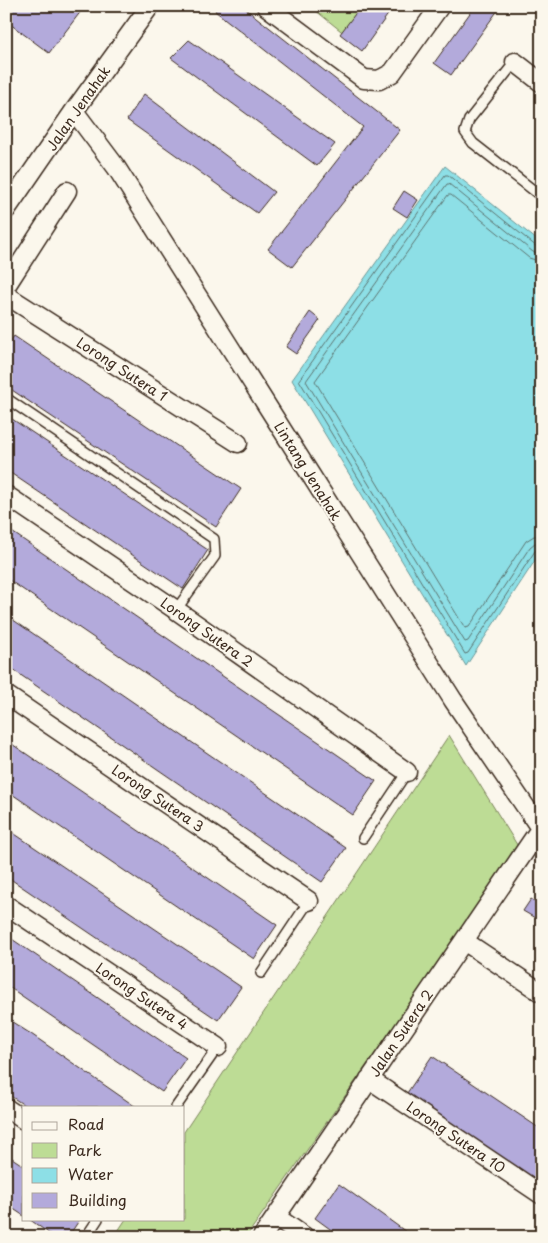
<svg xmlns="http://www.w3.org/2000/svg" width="548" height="1243" font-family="'Playpen Sans',sans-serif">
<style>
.green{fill:#bddc95;stroke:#7c835a}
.water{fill:#8ddfe6;stroke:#6c9796}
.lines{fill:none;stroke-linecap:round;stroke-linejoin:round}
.shore{stroke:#5c726e;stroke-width:1}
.stream{stroke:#6c9796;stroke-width:6}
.building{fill:#b3aadb;stroke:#3b2a1e}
.lane-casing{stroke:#3b2a1e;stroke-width:12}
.street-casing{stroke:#3b2a1e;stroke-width:21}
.lane{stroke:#fbf7ec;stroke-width:9}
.street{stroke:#fbf7ec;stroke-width:18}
.labels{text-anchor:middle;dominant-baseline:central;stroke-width:4;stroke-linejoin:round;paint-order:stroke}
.street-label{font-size:14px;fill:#3b2a1e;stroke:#fbf7ec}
</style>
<rect width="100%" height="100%" fill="#fbf7ec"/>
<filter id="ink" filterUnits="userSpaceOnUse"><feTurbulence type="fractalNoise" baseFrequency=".02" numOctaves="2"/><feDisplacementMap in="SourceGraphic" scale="10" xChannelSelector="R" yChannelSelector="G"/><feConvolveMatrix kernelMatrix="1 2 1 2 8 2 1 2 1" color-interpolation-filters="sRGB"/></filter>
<g filter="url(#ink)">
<!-- green -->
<path class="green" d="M310 6H369L346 35Z
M449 735 519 848 246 1237H114L126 1219H184V1132Z"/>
<!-- water -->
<path class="water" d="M445 166 542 244V550L466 666 292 380Z"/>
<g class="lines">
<!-- shore -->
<path class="shore" d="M542 248 537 247 448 175H445L299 380 465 654 468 653 535 551 542 548
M542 254 533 252 449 184H447L306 381 465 642 468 641 530 547 535 543 542 542
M542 262 529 258 451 195H448L315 381 465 628 469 627 526 541 534 536 542 535"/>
<!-- stream -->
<path class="stream" d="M6 252 9 248"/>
</g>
<!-- building -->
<path class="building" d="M6 6H85L49 53 6 21Z
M219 6H242L400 130 292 267 268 249 363 127 215 11Z
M361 6H394L362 51 340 34Z
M475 6H501L451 75 434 63Z
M189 40 335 144 317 166 171 58Z
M144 94 274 192 257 213 127 120Z
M404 191 418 200 407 217 393 208Z
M310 312 320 320 296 354 286 347Z
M14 336 241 489 216 527 6 386V347Z
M6 415 208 550 183 589 6 470Z
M6 528 376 781 353 815 6 578Z
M6 615 346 848 322 882 6 665Z
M6 740 277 925 254 959 6 790Z
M6 828 241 987 218 1020 6 876Z
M531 899 542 906V922L523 911Z
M6 935 186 1058 162 1092 6 985Z
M6 1018 31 1034 136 1107H27L6 1093Z
M432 1056 542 1130V1184L407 1093Z
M6 1154 24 1166V1216L6 1204Z
M339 1184 395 1224 413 1237H341L315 1218Z
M29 1219H80L68 1237H54Z"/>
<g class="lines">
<!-- lane casing -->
<g class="lane-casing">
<path id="lane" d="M515 62 469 120 465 132 473 143 542 197
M6 398 214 539 215 556 176 610
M363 838 407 772
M261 973 309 901
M176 1107 218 1047
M86 1237 98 1219"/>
</g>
<!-- street casing -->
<g class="street-casing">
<path id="street" d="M266 6 364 79 379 80 392 73 440 6
M515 62 542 83
M74 111 116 167 453 700 542 831
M6 210 74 111 150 6
M6 286 67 191
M6 295 238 443
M6 495 176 610 407 772
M6 695 309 901
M6 905 218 1047
M464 941 542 993
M369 1079 542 1195
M6 1108 24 1120
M276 1217 305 1237
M262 1237 540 829"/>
</g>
<!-- lane -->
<use href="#lane" class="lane"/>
<!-- street -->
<use href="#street" class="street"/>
</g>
</g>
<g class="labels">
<!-- street labels -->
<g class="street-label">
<text transform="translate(78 108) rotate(-55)">Jalan Jenahak</text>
<text transform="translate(122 369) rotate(33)">Lorong Sutera 1</text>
<text transform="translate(308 471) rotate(58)">Lintang Jenahak</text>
<text transform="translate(207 632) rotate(35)">Lorong Sutera 2</text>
<text transform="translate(158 798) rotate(34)">Lorong Sutera 3</text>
<text transform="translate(142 996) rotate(34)">Lorong Sutera 4</text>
<text transform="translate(401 1033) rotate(-56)">Jalan Sutera 2</text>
<text transform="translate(456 1137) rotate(34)">Lorong Sutera 10</text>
</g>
</g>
<!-- margin -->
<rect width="548" height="1243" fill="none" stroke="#fbf7ec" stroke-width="25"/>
<rect x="12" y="12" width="523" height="1218" fill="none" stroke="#3b2a1e" stroke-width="2" filter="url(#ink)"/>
<!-- legend -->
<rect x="22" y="1106" width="162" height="115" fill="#fbf7ec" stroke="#aea59a"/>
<rect x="32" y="1122" width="25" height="8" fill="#fbf7ec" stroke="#aea59a"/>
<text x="68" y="1130" font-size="15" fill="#3b2a1e">Road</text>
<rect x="32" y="1143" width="25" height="15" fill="#bddc95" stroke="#aea59a"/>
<text x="68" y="1156" font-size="15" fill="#3b2a1e">Park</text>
<rect x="32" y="1168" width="25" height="15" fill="#8ddfe6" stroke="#aea59a"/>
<text x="68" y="1180" font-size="15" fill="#3b2a1e">Water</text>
<rect x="32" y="1193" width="25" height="15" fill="#b3aadb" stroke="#aea59a"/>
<text x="68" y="1206" font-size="15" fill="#3b2a1e">Building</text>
</svg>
